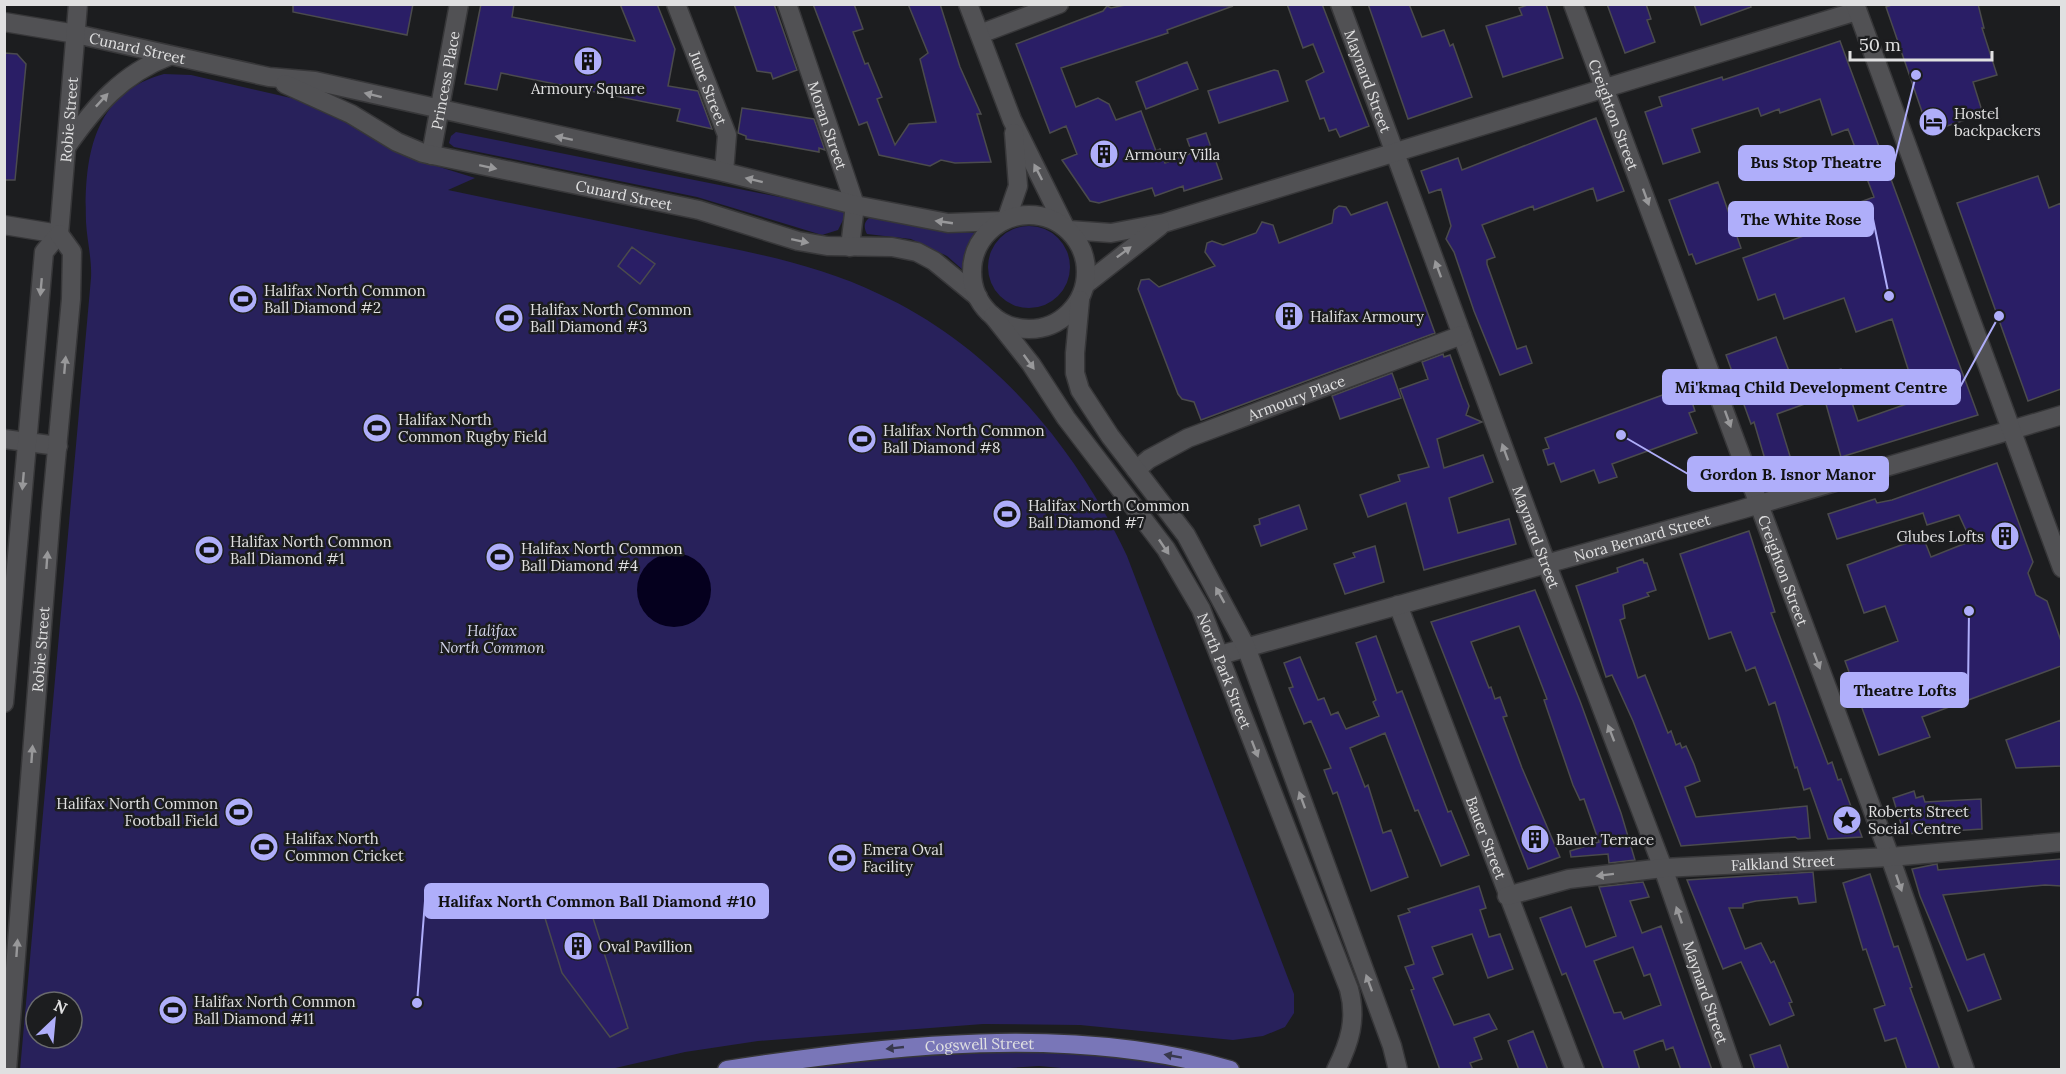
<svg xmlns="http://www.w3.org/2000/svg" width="2066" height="1074" font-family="Lora,serif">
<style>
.green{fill:#28215b;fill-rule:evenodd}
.water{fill:#05001e}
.building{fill:#2a1e66;stroke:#4b4b4d;stroke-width:1.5;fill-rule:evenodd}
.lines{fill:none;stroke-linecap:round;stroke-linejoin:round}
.minor-casing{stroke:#373739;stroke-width:21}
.tertiary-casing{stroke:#373739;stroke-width:21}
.secondary-casing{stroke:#373739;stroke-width:21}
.primary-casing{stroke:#373739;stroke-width:21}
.minor{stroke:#515154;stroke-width:18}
.tertiary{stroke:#515154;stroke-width:18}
.secondary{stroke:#515154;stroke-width:18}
.primary{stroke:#7976b8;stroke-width:18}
.oneway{fill:#98989a}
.oneway2{fill:#38384d}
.labels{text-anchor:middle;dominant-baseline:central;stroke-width:5;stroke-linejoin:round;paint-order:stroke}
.street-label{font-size:15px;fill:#e0e0e1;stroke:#1c1d1f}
.poi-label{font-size:15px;fill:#e0e0e1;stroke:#1c1d1f;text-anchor:start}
.park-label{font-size:15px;font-style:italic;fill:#d6d7ed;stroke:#1c1d1f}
.leader{fill:none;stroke:#afaefa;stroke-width:2}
.callout-dot{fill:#afaefa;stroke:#1c1d1f;stroke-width:2}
.callout{fill:#afaefa;stroke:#afaefa;stroke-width:2}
.callout-label{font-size:16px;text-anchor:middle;font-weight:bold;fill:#111}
</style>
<rect width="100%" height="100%" fill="#1c1d1f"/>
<!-- green -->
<path class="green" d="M164 74 191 75 304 101 331 110 430 164 475 178 448 190C523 206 599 221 675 237 744 251 815 263 879 294 992 346 1075 446 1127 556L1294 994V1013L1285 1027 1263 1036 1233 1040 1080 1025 983 1024 758 1041 685 1052 611 1069 20 1070 91 278C92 259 87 241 86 222 84 157 93 93 164 74ZM36 1002H72V1038H36Z
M456 132 839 209 844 212V218L838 230 822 235 697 197 454 147 449 143 451 136Z
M872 216 949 231 975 233 966 248 963 270 947 256 911 239 867 234C863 226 864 221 872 216Z
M988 267a41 41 0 1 1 82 0a41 41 0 1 1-82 0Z
M1035 1051 1124 1055 1218 1069 1084 1070 1039 1066 980 1070H774L899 1057Z"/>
<!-- water -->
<path class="water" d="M637 590a37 37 0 1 1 74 0a37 37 0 1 1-74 0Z"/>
<!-- building -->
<path class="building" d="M293 4H413L407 35 293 12Z
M481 4H514L512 17 635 41 620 4H657L675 49 668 86 698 91 712 129 677 121 680 109 501 73 497 90 465 84Z
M734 4H774L797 70 773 79 771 73 757 71Z
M813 4H854L863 29 853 32 865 64 868 63 882 97 877 99 895 145 909 124 936 122 920 59 928 53 908 4H940L960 67 981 114H977L991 162 955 163 941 160 930 166 879 155 867 122 859 125Z
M1130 4 1233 6 1167 30 1168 33 1061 68 1076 107 1098 98 1109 104 1116 120 1141 111 1156 151 1160 149 1165 163 1192 153 1187 139 1206 133 1222 179 1184 191 1183 186 1155 196 1152 188 1099 203 1090 201 1062 160 1077 154 1066 126 1050 133 1016 44 1103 11 1107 6 1111 8Z
M1287 4H1322L1369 126 1340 137 1336 129 1329 131 1324 118 1320 119 1306 81 1324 72 1313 44 1303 48Z
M1368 4H1409L1422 37 1444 30 1450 46 1453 44 1472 97 1408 119Z
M1530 4H1546L1563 58 1503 77 1486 26 1522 15 1519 8Z
M1607 4H1646L1651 19 1647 20 1655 42 1625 53Z
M1694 4H1750L1751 7 1701 25Z
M1894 4H1978L1984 28H1982L1997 75 1973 82 1983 114 1929 132 1886 7Z
M1840 41 1978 415 1841 457 1824 397 1777 414 1793 466 1769 473 1754 422 1751 424 1726 355 1776 337 1794 384 1841 369 1858 421 1918 400 1892 319 1856 332 1844 298 1784 319 1775 294 1758 300 1743 258 1820 230 1816 218 1874 197 1848 129 1832 135 1820 99 1780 113 1779 109 1761 116 1758 108 1692 129 1700 152 1663 164 1645 112 1662 106 1659 97 1722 77 1723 80Z
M4 53 17 54 26 64 15 180H4Z
M1187 62 1198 89 1146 109 1136 82Z
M1274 70 1278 71 1288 101 1219 123 1208 91Z
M742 108 814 119 825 150 819 148V152L746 139V136L738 133Z
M1596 118 1624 191 1597 201 1593 188 1534 210 1533 206 1482 225 1495 257 1487 260V264L1509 326 1517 349 1526 346 1532 363 1500 375 1474 311 1454 252 1446 239 1451 226 1441 189 1429 193 1421 171 1458 158 1462 170Z
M2038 176 2049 208 2061 203V389L2028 401 1957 203Z
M1718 182 1741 248 1696 264 1692 254 1689 255 1669 200Z
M1387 202 1435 333 1201 420 1194 402 1182 399 1178 394 1138 289 1141 280 1149 279 1159 287 1215 266 1205 252 1207 243 1212 241 1223 245 1256 233 1262 222 1273 225 1279 243 1332 223 1334 210 1339 206 1346 207 1351 215Z
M632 247 655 264 640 284 618 266Z
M1443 354 1444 357 1450 355 1462 388 1469 406 1466 415 1482 422 1437 439 1444 468 1483 455 1493 482 1449 498 1458 533 1509 519 1516 544 1424 570 1406 503 1368 517 1360 495 1400 481 1398 475 1429 467 1400 389 1428 379 1422 362Z
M1392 373 1401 398 1340 419 1332 396Z
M1679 389 1683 398 1690 396 1695 411 1689 413 1697 433 1612 464 1617 477 1599 483 1594 470 1561 482 1554 463 1548 465 1543 450 1549 448 1545 438Z
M1997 463 2033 562 2028 573 2036 595 2047 601 2061 641V666L1922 717 1930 737 1879 755 1845 661 1898 641 1885 606 1864 613 1847 565 1923 537 1931 557 1971 541 1959 515 1927 525 1923 513 1837 539 1828 514 1875 499 1877 503 1892 500Z
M1299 505 1307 529 1261 546 1254 526 1260 524 1259 519Z
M1749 531 1775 612 1771 613 1828 764 1832 762 1838 780 1841 779 1862 837 1828 839 1810 788 1804 790 1797 767 1795 768 1775 702 1769 705 1755 667 1746 671 1731 632 1709 639 1680 554Z
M1375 546 1384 582 1345 594 1334 564 1355 557 1353 553Z
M1643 559 1644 563H1647L1656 590 1647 593 1649 596 1623 605 1625 618 1620 620 1638 678 1645 675 1668 733 1671 731 1676 745 1680 743 1682 748 1686 746 1694 764 1700 781 1685 787 1696 817 1807 806 1810 838 1798 839 1795 837 1681 846 1633 721 1612 675 1606 677 1576 586 1618 572 1617 568Z
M1535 590 1580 701 1621 813 1635 860 1609 863 1608 854 1571 857 1570 851 1599 842 1584 799 1580 800 1573 785 1544 700 1547 699 1519 626 1471 642 1489 688 1491 687 1495 699 1500 697 1507 716 1503 717 1522 768 1560 857 1528 869 1431 622Z
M1376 636 1397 693 1402 691 1448 812 1451 811 1469 855 1441 866 1418 810 1415 811 1385 733 1350 748 1365 787 1368 785 1383 833 1391 830 1408 877 1371 891 1337 792 1333 794 1324 770 1331 768 1311 721 1304 724 1289 688 1293 687 1284 663 1300 657 1318 700 1324 698 1331 715 1338 712 1346 729 1379 716 1373 702 1376 700 1356 643Z
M2061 720V766L2016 768 2006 740Z
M1914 791 1916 798 1923 796 1925 802 1981 799 1982 829 1904 834 1893 798Z
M2061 859V886L2045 885 1943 895 1967 960 1984 954 2001 999 1968 1011 1920 896 1912 869 1937 864 1938 870Z
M1813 872 1816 902 1799 904 1797 897 1756 901 1743 904V908H1729L1745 949 1761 943 1771 963 1774 961 1792 1002 1789 1003 1794 1015 1770 1025 1741 962 1723 969 1687 880Z
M1870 874 1894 947 1898 946 1912 987 1910 988 1940 1070H1907L1896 1038 1885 1041 1874 1009 1885 1005 1866 949 1863 950 1843 883Z
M1643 882 1649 897 1630 901 1642 933 1661 926 1712 1070H1681L1673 1047 1666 1050 1663 1040 1634 1051 1640 1070H1604L1566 973 1562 975 1540 918 1571 907 1586 947 1616 936 1599 887ZM1633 947 1644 976 1650 974 1661 1005 1624 1019 1621 1012 1614 1013 1594 961Z
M568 885 593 918 628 1028 610 1037 562 973 541 905Z
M1479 886 1486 908 1480 910 1489 937 1500 934 1513 969 1488 978 1472 934 1432 947 1443 974 1433 978 1454 1025 1489 1014 1497 1029 1474 1038 1482 1059 1470 1063 1473 1070H1440L1411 990 1414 989 1405 967 1414 964 1398 916 1410 912 1408 909Z
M1533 1031 1548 1070H1519L1508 1041Z
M1780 1045 1789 1070H1755L1750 1055Z"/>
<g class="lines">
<!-- minor casing -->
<g class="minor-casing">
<g id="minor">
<path id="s1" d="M676 4 727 135 724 172"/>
<path id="s2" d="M787 4 855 205 850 247"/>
<path id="s3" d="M1340 4 1539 544 1663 868 1733 1070"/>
<path id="s4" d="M1573 4 1890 857 1965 1070"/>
<path d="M980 34 1059 4"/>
<path id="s5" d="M431 155 459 4"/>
<path d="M4 225 59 234"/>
<path d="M1069 230 1111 233 1164 223 1857 11"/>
<path d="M1086 284 1160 226"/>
<path d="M4 439 58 446"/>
<path id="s6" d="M1136 470 1149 459 1188 438 1462 335"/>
<path id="s7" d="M1398 605 1575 1070"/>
<path id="s8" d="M1507 896 1569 879 1663 868 1890 857 2062 842"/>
</g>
</g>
<!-- tertiary casing -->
<g class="tertiary-casing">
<g id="tertiary">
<path d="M968 4 1012 120 1064 225"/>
<path d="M4 22 76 34"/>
<path d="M1007 218 1018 186 1014 133"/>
<path id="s9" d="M1220 655 1743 509 2062 415"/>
</g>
</g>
<!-- secondary casing -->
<g class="secondary-casing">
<g id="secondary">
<path d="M1855 4 2062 568"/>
<path id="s10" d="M76 34 269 77 315 81 724 172 855 205 948 223 1003 221"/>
<path id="s11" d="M285 84 351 114 397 142 423 153 699 210 798 241 827 246 892 247 917 252 934 261 978 297"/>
<path d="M67 146C95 106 122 74 169 56"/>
<circle cx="1029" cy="272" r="57"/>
<path d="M1080 300 1075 353V373L1080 390 1110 436 1186 535 1246 647 1392 1046 1398 1070"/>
<path id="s12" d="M993 316 1031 364 1066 418 1166 549 1201 609 1349 989C1357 1019 1350 1042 1336 1070"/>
<path id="s13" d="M4 703 44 252 59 234 78 4"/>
<path id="s14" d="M7 1070 51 513 71 299 72 252 59 234"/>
</g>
</g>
<!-- primary casing -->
<g class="primary-casing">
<g id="primary">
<path id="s15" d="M727 1070C886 1045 1074 1024 1230 1070"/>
</g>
</g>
<!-- minor -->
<use href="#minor" class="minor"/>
<!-- tertiary -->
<use href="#tertiary" class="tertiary"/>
<!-- secondary -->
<use href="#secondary" class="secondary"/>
<!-- primary -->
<use href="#primary" class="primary"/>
</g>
<!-- one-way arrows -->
<defs><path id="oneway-solid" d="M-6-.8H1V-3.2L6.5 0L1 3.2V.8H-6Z" transform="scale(1.5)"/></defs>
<g class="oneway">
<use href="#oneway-solid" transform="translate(373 95) rotate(-166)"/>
<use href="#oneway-solid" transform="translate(102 100) rotate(-47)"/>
<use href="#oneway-solid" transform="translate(564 138) rotate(-168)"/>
<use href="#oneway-solid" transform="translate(488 167) rotate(12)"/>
<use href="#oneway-solid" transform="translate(1038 172) rotate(-117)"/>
<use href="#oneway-solid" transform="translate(754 180) rotate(-166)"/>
<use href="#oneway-solid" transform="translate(1646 197) rotate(70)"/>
<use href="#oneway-solid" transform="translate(944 222) rotate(-172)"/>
<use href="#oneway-solid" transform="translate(800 241) rotate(12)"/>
<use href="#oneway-solid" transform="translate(1124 252) rotate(-37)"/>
<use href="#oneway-solid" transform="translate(1438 269) rotate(-110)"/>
<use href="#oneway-solid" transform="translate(41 287) rotate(95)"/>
<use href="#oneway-solid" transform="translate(1029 362) rotate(54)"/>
<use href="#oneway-solid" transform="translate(65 365) rotate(-85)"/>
<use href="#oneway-solid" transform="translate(1728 419) rotate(70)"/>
<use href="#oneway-solid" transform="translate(1505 452) rotate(-110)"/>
<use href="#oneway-solid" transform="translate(23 481) rotate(95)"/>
<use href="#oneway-solid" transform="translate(1164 547) rotate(56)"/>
<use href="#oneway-solid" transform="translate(47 560) rotate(-86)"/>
<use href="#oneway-solid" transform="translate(1220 595) rotate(-119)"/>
<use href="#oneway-solid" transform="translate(1817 661) rotate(69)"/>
<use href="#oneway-solid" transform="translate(1611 733) rotate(-111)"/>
<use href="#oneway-solid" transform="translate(1255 749) rotate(69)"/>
<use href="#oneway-solid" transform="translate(32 754) rotate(-86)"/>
<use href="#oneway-solid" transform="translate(1302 800) rotate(-110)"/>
<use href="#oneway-solid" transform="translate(1605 875) rotate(173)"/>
<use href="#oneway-solid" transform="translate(1899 883) rotate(71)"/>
<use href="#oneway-solid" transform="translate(1679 915) rotate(-109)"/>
<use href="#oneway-solid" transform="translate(17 948) rotate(-86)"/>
<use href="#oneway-solid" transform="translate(1369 983) rotate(-110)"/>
</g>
<g class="oneway2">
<use href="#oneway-solid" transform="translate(895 1048) rotate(174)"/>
<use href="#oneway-solid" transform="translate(1173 1056) rotate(-170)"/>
</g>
<!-- icons -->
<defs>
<g id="building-disc" transform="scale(1.5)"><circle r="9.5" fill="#afaefa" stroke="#1c1d1f"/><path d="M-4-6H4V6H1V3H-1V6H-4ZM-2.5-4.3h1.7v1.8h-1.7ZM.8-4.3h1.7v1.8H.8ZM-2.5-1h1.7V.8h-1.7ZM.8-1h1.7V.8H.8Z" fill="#111"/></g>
<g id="hotel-disc" transform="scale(1.5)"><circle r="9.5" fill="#afaefa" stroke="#1c1d1f"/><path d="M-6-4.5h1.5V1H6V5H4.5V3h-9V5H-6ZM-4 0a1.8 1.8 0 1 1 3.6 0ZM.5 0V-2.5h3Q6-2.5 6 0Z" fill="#111"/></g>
<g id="stadium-disc" transform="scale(1.5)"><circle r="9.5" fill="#afaefa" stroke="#1c1d1f"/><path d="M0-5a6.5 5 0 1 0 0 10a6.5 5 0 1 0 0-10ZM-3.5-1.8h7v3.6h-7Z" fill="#111"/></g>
<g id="sight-disc" transform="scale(1.5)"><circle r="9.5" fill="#afaefa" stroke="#1c1d1f"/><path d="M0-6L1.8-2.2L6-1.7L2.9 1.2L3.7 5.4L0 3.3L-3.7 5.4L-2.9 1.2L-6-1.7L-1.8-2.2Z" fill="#111"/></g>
</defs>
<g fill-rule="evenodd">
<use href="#building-disc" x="588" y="61"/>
<use href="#hotel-disc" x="1933" y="122"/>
<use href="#building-disc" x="1104" y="154"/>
<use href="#stadium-disc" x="243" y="299"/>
<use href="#building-disc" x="1289" y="316"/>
<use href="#stadium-disc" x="509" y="318"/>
<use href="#stadium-disc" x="377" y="428"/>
<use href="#stadium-disc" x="862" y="439"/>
<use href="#stadium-disc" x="1007" y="514"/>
<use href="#building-disc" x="2005" y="536"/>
<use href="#stadium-disc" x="209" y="550"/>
<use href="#stadium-disc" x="500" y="557"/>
<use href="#stadium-disc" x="239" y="812"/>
<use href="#sight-disc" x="1847" y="820"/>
<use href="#building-disc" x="1535" y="839"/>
<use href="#stadium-disc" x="264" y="847"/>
<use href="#stadium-disc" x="842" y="858"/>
<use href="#building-disc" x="578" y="946"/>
<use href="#stadium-disc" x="173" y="1010"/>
</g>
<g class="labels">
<!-- street labels -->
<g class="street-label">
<text stroke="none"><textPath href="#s10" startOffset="63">Cunard Street</textPath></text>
<text stroke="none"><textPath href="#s5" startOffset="76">Princess Place</textPath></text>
<text stroke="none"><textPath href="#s3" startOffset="82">Maynard Street</textPath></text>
<text stroke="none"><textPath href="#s1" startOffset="90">June Street</textPath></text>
<text stroke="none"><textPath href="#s4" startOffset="118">Creighton Street</textPath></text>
<text stroke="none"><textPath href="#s13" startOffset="591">Robie Street</textPath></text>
<text stroke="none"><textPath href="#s2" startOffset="128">Moran Street</textPath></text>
<text stroke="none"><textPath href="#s11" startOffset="360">Cunard Street</textPath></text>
<text stroke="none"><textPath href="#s6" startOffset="177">Armoury Place</textPath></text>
<text stroke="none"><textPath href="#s3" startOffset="568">Maynard Street</textPath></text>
<text stroke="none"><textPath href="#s9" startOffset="438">Nora Bernard Street</textPath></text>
<text stroke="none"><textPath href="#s4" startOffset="604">Creighton Street</textPath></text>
<text stroke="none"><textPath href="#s14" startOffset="422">Robie Street</textPath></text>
<text stroke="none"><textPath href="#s12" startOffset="426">North Park Street</textPath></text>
<text stroke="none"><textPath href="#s7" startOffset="249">Bauer Street</textPath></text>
<text stroke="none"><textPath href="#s8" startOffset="279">Falkland Street</textPath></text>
<text stroke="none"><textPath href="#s3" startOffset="1054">Maynard Street</textPath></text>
<text stroke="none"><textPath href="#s15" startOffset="254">Cogswell Street</textPath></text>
</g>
<!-- poi labels -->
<g class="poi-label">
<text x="588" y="88" text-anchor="middle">Armoury Square</text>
<text x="1954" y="113">Hostel<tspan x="1954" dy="17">backpackers</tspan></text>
<text x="1125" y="154">Armoury Villa</text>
<text x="264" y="290">Halifax North Common<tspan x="264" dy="17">Ball Diamond #2</tspan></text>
<text x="530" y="309">Halifax North Common<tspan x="530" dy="17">Ball Diamond #3</tspan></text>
<text x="1310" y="316">Halifax Armoury</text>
<text x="398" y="419">Halifax North<tspan x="398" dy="17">Common Rugby Field</tspan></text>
<text x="883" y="430">Halifax North Common<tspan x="883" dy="17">Ball Diamond #8</tspan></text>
<text x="1028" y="505">Halifax North Common<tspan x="1028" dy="17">Ball Diamond #7</tspan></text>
<text x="1984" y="536" text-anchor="end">Glubes Lofts</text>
<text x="230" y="541">Halifax North Common<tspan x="230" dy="17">Ball Diamond #1</tspan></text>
<text x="521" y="548">Halifax North Common<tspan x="521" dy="17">Ball Diamond #4</tspan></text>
<text x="218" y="803" text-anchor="end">Halifax North Common<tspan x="218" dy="17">Football Field</tspan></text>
<text x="1868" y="811">Roberts Street<tspan x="1868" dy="17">Social Centre</tspan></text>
<text x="285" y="838">Halifax North<tspan x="285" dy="17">Common Cricket</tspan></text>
<text x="1556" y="839">Bauer Terrace</text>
<text x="863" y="849">Emera Oval<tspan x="863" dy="17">Facility</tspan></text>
<text x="599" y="946">Oval Pavillion</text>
<text x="194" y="1001">Halifax North Common<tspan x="194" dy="17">Ball Diamond #11</tspan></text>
</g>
<!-- park labels -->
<g class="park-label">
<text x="492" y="630">Halifax<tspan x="492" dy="17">North Common</tspan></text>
</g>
</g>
<!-- callouts -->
<path class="leader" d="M1916 75L1894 163M1889 296L1873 219M1999 316L1960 387M1621 435L1688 474M1969 611L1968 690M417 1003L425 901"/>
<g class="callout-dot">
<circle cx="1916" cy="75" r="6"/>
<circle cx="1889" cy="296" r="6"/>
<circle cx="1999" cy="316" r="6"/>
<circle cx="1621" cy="435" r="6"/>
<circle cx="1969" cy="611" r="6"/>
<circle cx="417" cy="1003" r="6"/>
</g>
<g class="callout">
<rect x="1739" y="146" width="155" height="34" rx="6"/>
<rect x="1729" y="202" width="144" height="34" rx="6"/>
<rect x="1663" y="370" width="297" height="34" rx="6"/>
<rect x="1688" y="457" width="200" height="34" rx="6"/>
<rect x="1841" y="673" width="127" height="34" rx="6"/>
<rect x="425" y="884" width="343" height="34" rx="6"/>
</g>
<g class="callout-label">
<text x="1816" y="168">Bus Stop Theatre</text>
<text x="1801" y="225">The White Rose</text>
<text x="1811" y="393">Mi'kmaq Child Development Centre</text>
<text x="1788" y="480">Gordon B. Isnor Manor</text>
<text x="1905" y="696">Theatre Lofts</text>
<text x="597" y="907">Halifax North Common Ball Diamond #10</text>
</g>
<!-- border -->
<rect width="2066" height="1074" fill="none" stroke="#e0e0e1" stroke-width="12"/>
<!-- north arrow -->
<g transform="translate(54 1020) rotate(26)"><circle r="28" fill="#1c1d1f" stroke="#6a6b6d" stroke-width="1.5"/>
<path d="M0-4.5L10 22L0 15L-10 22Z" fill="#afaefa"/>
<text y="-9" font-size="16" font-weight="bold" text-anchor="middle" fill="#e0e0e1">N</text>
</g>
<!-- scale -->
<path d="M1850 51v9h142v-9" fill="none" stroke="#e0e0e1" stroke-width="3"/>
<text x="1859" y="51" font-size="18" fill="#e0e0e1" stroke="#1c1d1f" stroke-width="4.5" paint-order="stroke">50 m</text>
</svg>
